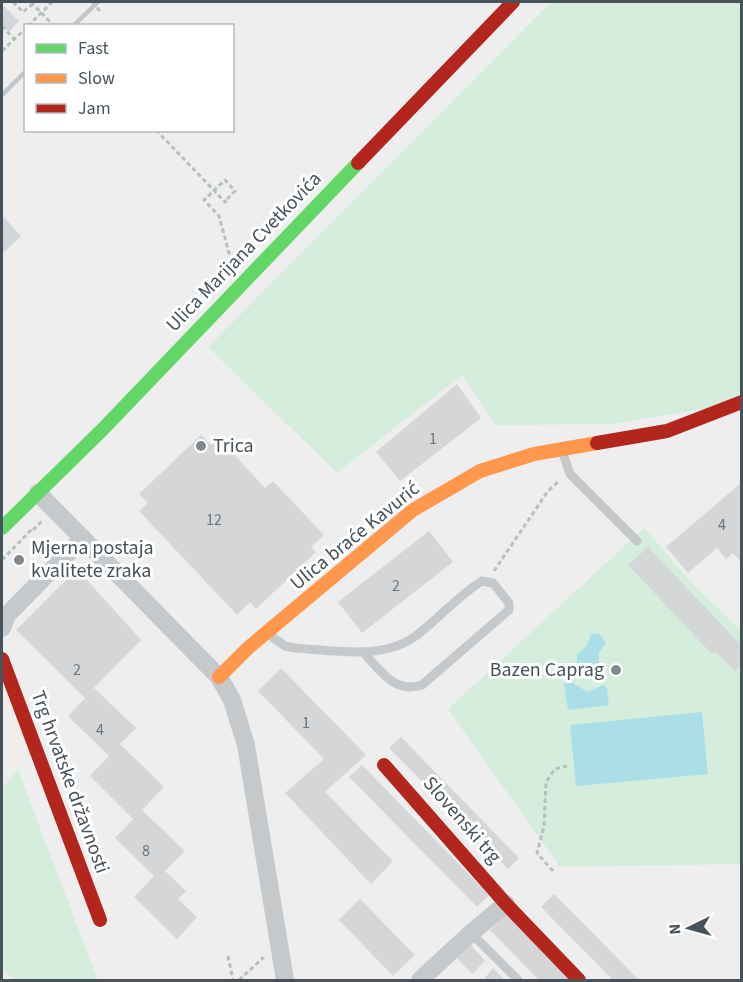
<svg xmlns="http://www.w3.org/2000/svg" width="743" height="982" font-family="'Source Sans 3',sans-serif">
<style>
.green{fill:#d4eddc}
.water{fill:#aadfe8}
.building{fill:#d5d6d7}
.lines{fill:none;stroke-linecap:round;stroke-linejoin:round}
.path{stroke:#b6c1bd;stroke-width:3;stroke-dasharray:4.5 3;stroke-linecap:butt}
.lane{stroke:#c6c9cb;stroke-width:9}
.street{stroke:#c6c9cb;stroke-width:18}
.fast{stroke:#63d668;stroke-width:14}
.slow{stroke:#ff974d;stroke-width:14}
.jam{stroke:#b3261e;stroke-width:14}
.rail{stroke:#c2c4c5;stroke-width:4.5}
.path-bridge{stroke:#b6c1bd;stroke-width:3;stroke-dasharray:4.5 3;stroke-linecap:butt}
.poi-dot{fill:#82898e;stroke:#fff;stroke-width:2}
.labels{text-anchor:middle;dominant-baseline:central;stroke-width:6;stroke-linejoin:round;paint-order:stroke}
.number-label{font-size:16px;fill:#6c747a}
.street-label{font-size:20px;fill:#47525a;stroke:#fff}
.poi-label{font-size:20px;fill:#47525a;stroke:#fff;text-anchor:start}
</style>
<rect width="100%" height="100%" fill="#efeeee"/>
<!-- green -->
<path class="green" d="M551 2H741V403L610 424 496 425 462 375 337 473 208 347Z
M644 528 691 582 741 630V864L560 867 448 709Z
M18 770 97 978 95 980H14L2 969V788Z"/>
<!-- water -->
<path class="water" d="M599 633 606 643 599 652V664C592 672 584 672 577 664V654L587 646 591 634Z
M567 679 587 692 603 685 607 688 609 705 568 710 564 684Z
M702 712 708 774 576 786 570 725Z"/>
<!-- building -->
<path class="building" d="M4 6 19 21 9 32 2 24V8Z
M2 215 21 236 2 254Z
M457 384 481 418 400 481 376 452Z
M201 435 211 445 219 438 265 488 273 481 324 535 311 547 316 552 256 609 250 602 237 615 139 511 148 503 139 494Z
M742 482V563L733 553 726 559 717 548 688 573 666 547Z
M429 531 453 562 362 633 338 602Z
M648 547 742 646V665L735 671 715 651 712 654 628 565Z
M20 553 26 560 17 567 11 560Z
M77 569 141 640 94 688 136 728 120 744 164 787 142 810 185 851 165 871 186 891 178 899 197 917 177 939 134 897 154 876 115 838 133 819 90 776 109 756 68 716 85 698 16 630Z
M281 668 366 755 325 792 393 861 371 884 285 793 324 759 258 691Z
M401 737 519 858 508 869 389 748Z
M362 765 489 895 477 907 349 777Z
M554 894 639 980H613L541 907Z
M360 899 415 955 393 976 339 920Z
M509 912 575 980H539L490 930Z
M471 945 485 961 472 974 457 958Z
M493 968 505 980H483Z"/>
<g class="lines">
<!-- path -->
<path class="path" d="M13 2 23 12 35 2
M92 2 100 11
M2 26 14 39
M28 26 52 2
M2 51 26 28
M227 199 235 191 225 180 204 200 219 216 232 264
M33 530 42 521
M2 560 32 529
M494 571 548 491 560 480
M553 871 537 853 544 826 546 782 555 769 567 766
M228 956 233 980
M239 980 264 957"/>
<!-- lane -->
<path class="lane" d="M562 451 570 474 637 541
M268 634 285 646 294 648C334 650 383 661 417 635 439 618 458 596 482 581L493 583 509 603V610L422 685C394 694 380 670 363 652
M471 933 518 980"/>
<!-- street -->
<path class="street" d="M38 493 219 677 232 700 246 745 285 980
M2 628 7 615 83 538
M420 980 471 933 506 904"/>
<!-- fast -->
<path class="fast" d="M2 528 103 429 358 163"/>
<!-- slow -->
<path class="slow" d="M219 677 248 648 413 510 480 471 534 454 597 443"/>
<!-- jam -->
<path class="jam" d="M358 163 513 2
M597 443 667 431 742 402
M2 659 100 920
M384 765 506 904 579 980"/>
<!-- rail -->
<path class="rail" d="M73 26 98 2
M2 95 26 71"/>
<!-- path-bridge -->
<path class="path-bridge" d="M31 2 54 26
M156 130 225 202 227 199"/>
</g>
<!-- markers -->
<g class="poi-dot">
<circle cx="201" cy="446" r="6"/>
<circle cx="19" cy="560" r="6"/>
<circle cx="616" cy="670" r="6"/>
</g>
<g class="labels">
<!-- number labels -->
<g class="number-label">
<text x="433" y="439">1</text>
<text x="214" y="520">12</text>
<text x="722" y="525">4</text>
<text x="396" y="586">2</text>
<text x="77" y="670">2</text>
<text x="306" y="723">1</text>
<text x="100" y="730">4</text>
<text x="146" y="851">8</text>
</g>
<!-- street labels -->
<g class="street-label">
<text transform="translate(244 252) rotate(-46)">Ulica Marijana Cvetkovića</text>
<text transform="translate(355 536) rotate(-39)">Ulica braće Kavurić</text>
<text transform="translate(70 782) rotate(70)">Trg hrvatske državnosti</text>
<text transform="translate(462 820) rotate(49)">Slovenski trg</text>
</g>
<!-- poi labels -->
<g class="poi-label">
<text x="213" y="446">Trica</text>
<text x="31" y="548">Mjerna postaja<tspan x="31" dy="23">kvalitete zraka</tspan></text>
<text x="604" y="670" text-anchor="end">Bazen Caprag</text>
</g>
</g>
<!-- border -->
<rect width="743" height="982" fill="none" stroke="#47525a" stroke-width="6"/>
<!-- legend -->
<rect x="24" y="24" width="210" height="108" fill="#ffffff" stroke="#b5babd" stroke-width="1.5"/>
<rect x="36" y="44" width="30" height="9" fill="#63d668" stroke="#b5babd" stroke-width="1.5"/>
<text x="78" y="54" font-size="18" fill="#47525a">Fast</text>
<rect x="36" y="74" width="30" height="9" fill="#ff974d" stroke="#b5babd" stroke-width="1.5"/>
<text x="78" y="84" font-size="18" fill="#47525a">Slow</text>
<rect x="36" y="104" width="30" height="9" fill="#b3261e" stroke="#b5babd" stroke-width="1.5"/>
<text x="78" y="114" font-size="18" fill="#47525a">Jam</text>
<!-- north arrow -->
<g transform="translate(689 928) rotate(265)" stroke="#ffffff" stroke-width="4.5" paint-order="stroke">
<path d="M0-4.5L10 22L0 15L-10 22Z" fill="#47525a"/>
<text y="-9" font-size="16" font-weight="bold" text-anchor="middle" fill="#47525a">N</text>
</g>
</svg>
